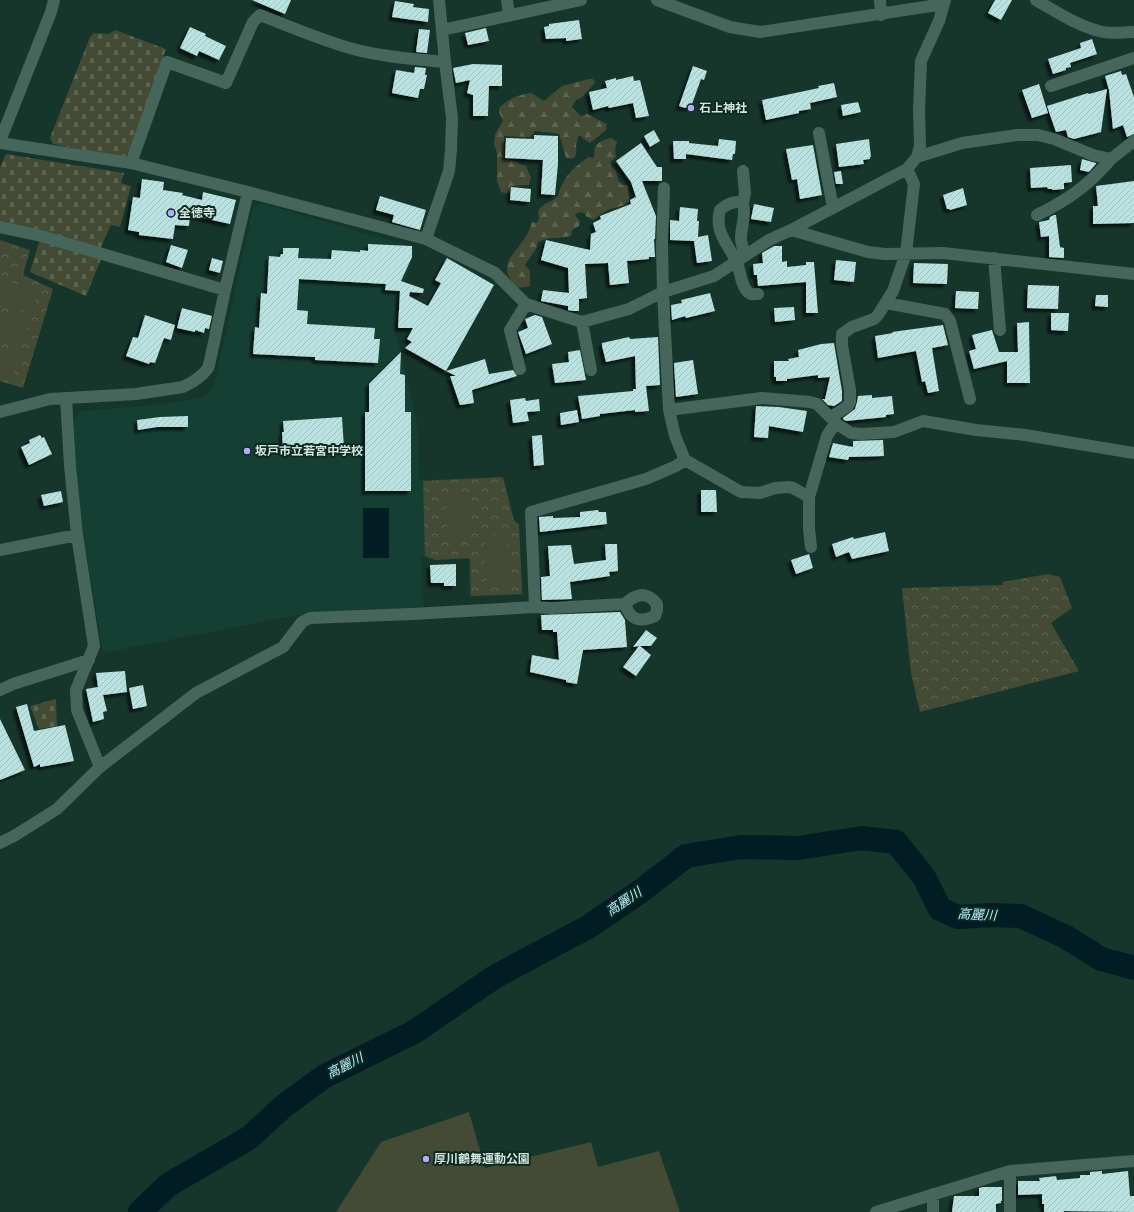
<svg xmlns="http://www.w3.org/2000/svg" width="1134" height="1212" font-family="'Source Sans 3','Noto Sans JP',sans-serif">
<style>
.built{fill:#163f33}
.forest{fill:url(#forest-firs)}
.cemetery{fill:url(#cemetery-stones)}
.park{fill:url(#park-crowns)}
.pitch{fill:#434b34}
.water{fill:#021c23}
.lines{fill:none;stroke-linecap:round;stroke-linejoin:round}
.river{stroke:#021c23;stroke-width:24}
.building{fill:url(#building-hatch);filter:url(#shadow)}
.minor{stroke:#46665b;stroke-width:12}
.poi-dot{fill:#b7abf7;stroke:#0b2b22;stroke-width:1.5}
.labels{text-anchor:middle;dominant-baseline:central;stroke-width:4;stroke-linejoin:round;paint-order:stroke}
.poi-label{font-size:12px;font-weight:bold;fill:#d2e4dd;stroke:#0b2b22;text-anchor:start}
.water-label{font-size:13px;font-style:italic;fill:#b7edfd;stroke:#0b2b22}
</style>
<defs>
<pattern id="forest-firs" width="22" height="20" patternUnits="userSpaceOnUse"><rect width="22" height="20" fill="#434b34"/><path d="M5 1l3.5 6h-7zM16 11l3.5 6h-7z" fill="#5d6551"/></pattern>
<pattern id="cemetery-stones" width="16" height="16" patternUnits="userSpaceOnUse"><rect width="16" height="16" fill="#434b34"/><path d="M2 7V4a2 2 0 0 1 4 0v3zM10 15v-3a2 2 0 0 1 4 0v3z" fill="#5d6551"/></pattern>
<pattern id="park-crowns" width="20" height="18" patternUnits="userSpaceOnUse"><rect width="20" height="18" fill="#434b34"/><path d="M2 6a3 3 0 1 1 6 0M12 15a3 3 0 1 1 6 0" fill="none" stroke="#5d6551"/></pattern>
<pattern id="building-hatch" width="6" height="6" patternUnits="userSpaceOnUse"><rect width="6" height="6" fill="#bae2e1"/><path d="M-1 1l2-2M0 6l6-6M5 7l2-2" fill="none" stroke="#a1c2c1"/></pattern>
<filter id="shadow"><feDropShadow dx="-3.5" dy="3.5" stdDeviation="1" flood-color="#0009"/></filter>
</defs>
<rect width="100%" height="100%" fill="#16352b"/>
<!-- built -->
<path class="built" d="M261 203 413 247V258L397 300 395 329 418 426 419 480 503 477 514 521 519 524 523 595 469 597V559L436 560 421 557 424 609 311 613 287 617 103 653 77 498 74 419 81 411 145 406 203 398 211 391 213 387 227 328 253 208Z"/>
<!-- forest -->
<path class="forest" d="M589 79H593L595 83 581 98 576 100 572 107 581 116 587 114 607 124 606 130 590 143 579 135C578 139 576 142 576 146 577 153 577 161 566 158L559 134 535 131 530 137 504 136V159L517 161 519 164 526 166 531 178 529 185 511 186 510 192 507 194 501 192 497 181V153L494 144 495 134 503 121 499 112V108C510 98 517 95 532 93L544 101 562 86Z
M612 138 617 142 615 149 616 157 610 162 612 167 616 171 618 180 622 185H628L629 202C621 208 612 207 604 212 600 214 597 218 593 220L586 216 584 213 579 212 575 215 580 222 579 226 572 230 571 236C559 239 550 236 538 242 537 251 529 257 525 265L530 271V286C523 288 518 289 513 283 498 264 514 255 524 239 528 234 530 228 532 222L537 223 539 218 538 213 540 208 545 204 553 200 558 196C563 177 572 169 588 157L594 158C593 144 600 140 612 138Z"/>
<!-- cemetery -->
<path class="cemetery" d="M115 30 166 49 130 151 125 158 53 144 50 138 90 37 94 33 109 34Z
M6 154 124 173 121 183 131 186 120 227 111 225 100 249 0 225V167Z
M40 239 102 257 86 296 30 272Z
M56 699 57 726 39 729 30 706Z"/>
<!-- park -->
<path class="park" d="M0 240 30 250 23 275 53 289 23 388 0 381Z
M503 477 514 521 519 524 522 594 471 596 470 558 435 560 425 556 423 481Z
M1048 574 1060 577 1072 608 1051 623 1079 671 920 712 911 673 902 588 1003 585 1002 582Z"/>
<!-- pitch -->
<path class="pitch" d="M0 279 38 291 32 313 0 303Z
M0 314 28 322 22 344 0 337Z
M0 347 19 353 13 375 0 371Z
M467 492 470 540 448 541 445 493Z
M507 534 509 582 487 583 484 535Z
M469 1112 485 1168 591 1142 598 1167 659 1151 680 1212H336L381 1142Z"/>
<!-- water -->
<path class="water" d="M363 508H389V558H363Z"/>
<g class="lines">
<!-- river -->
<path class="river" d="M140 1212 168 1185 249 1138 285 1105 325 1076 414 1032 496 976 588 927 641 891 686 856 741 847 798 848 862 838 896 842 924 877 940 909 958 917 993 915 1021 916 1066 937 1101 959 1134 968"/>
</g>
<!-- building -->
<path class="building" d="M252 0H291L285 14Z
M995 0H1012L1001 20 988 13Z
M395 1 414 4 413 7 429 9 428 22 392 17Z
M579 20 582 39 566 41V38L546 39 544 27 549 26V24Z
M190 27 206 34 205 36 226 46 219 60 199 51 197 56 180 48Z
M486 28 489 41 468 45 465 33Z
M419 29 430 30 427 53 416 52Z
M1092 39 1097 54 1070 63 1071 67 1066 68V70L1053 74 1048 59 1081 48 1080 43Z
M473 64 502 65V86H489L488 116H473V95L467 93 470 80 456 83 453 68Z
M693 66 707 71 704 80 701 79 691 107 685 108 679 106Z
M415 67 426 68 425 75H427L424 89H420L418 98 392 93 396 70 414 73Z
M1121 71 1122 75 1126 74 1134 97V134L1127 137 1123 125 1113 129 1109 90 1105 76Z
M633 76 634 81 640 80 649 116 636 118 633 103 609 108 608 106 593 110 589 92 607 88 605 81 616 78V80Z
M834 83 837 97 810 103 811 109 799 111V113L766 120 762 100 819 88 818 86Z
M1039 84 1048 113 1032 118 1022 90Z
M1107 89 1101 132 1074 139 1068 137 1066 130 1056 132 1047 106 1088 93 1089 94Z
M858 102 861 112 843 116 841 105Z
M654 130 660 141 650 147 644 136Z
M534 135 558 136V164L555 195 541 194 543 160 505 158 506 138 534 139Z
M719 139 736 141 735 154H733L732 160 686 154V159H674L673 141H689V143L718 146Z
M869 139 871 157H870V159L863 160 864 164 839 167 836 144Z
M641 143 657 167H662V181H642L656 216 655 239H654L655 257H649V259L627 261 629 283 610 285 608 263 585 264 587 298 579 299V311H573L568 310V306L541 301 543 290 569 293 568 268 541 260 546 240 590 250 591 234 596 232 593 223 601 219 600 216 631 204 630 200 636 197 631 182 616 161Z
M813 145 822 195 800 199 797 179 792 180 786 149Z
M1082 159 1096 163V164L1089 172 1080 170Z
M1071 165 1072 182 1064 183V189L1052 190V189H1048L1047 187 1031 188 1030 168Z
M841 171 843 184H836L834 172Z
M142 179 164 182 163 190 183 193 182 195 202 200 203 192 236 200 230 224 190 215 189 226 175 225 173 239 139 235V232L128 230 133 197 140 198Z
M1134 181V223L1093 224V206H1098L1096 186Z
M511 187 531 189 530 202 510 200Z
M963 188 967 205 950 210 949 209H947L943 195Z
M380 196 426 210 420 230 392 222 394 215 376 210Z
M754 204 774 208 771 222 751 219Z
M680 207 698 209 697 221H699L698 237 708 235 712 261 697 263 694 241 670 240V220L679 221Z
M1054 215H1056L1060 247 1064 248V258L1049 257V236L1041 237 1039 222 1049 220 1050 217Z
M368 244 412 246V257L401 281 424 289 423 293 410 292 409 296 428 306 441 283 435 280 447 258 494 285 446 371 405 348 412 342 407 339 413 328H398L400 291 385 290 386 284 299 279 297 310 308 311 307 324 375 328 374 339H380L378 363 315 360V357L253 354 255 327 259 328 261 293 267 294 269 256 280 257 281 254H283V248H299L298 258 331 259 332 250 360 252V250L368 251Z
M171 245 188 250 182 268 166 262Z
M774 246H782V262L787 261V267L806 265V267V262H814L818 313H806V282L758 286 757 275H754L753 264 763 263 762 253Z
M212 258 223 261 220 273 209 270Z
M836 260 856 262 854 282 834 280Z
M914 263 948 264 947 284 913 283Z
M1028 285 1059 286 1058 309 1027 308Z
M956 291 979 292 978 309 955 308Z
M710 293 715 311 686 318 685 316 672 320 671 305 682 303 681 300Z
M1096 295H1108V307L1095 306Z
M794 307 795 320 775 322 774 308Z
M182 308 212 316 209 329 205 328 204 333 195 330V332L177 328Z
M1051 313H1069L1068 331 1051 330Z
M145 315 175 325 171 340 164 338 155 363 150 362 149 364 126 356 133 337 138 338Z
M535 315 542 317 552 344 526 354 518 332 528 328 525 319Z
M1029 322 1030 383H1007V361L974 369 969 351 976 349 972 335 992 330 999 352H1018L1017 323Z
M943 325 948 345 932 348 939 391 928 393 925 381 922 382 916 351 878 358 875 336 893 333 892 332Z
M629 337 630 339 658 337 660 385 646 386 649 411 635 412V410L600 414V416L582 419 578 396 633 391V389H636L635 356 606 362 602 346V343Z
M834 343 842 391V401L834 406 828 405 822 399H825L830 377 818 378V375L787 379V381H776V377H774V361H789L788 359 799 357 798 350 821 344Z
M580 350 586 380 555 383 552 364 569 362 568 352Z
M401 352 400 374 405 375V412H411V491H365V412H369V384Z
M485 359 489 374 513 370 517 376 472 390 474 403 460 405 450 376H456L446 371Z
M693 360 698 394 676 397 674 363Z
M872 395V398L892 396 894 414 886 415V417L846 421 843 419V418L855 409 857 402 858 396Z
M525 398 526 401 539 399 540 411 527 412 529 421 513 423 510 400Z
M756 406 779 407 807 411 803 432 769 426 768 438 754 437Z
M577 410 579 422 561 425 560 413Z
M188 416V427H157L138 430 137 420 160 417Z
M342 417 344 448 286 452 285 450H283L282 432H284L283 421Z
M40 435 42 438 44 437 52 454 29 465 21 447 30 443 29 440Z
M542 435 544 465 534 466 532 436Z
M883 440 884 456 849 457 848 460 829 457 833 443 853 447V441Z
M701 490H716L717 512H701Z
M61 491 63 502 44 506 41 495Z
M598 510 599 512H606L607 524 540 532 539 517 553 516V518L580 517V512Z
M885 532 889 551 852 559 849 552 836 557 832 544 853 537 854 539Z
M605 544H617L618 571 609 572 610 576 570 582 572 599 542 600 541 577 550 576 548 546 571 545 574 564 606 560Z
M809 554 813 568 796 574 791 560Z
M456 564V586H444V583H431L430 565Z
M620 612 625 620 627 647 583 650 577 684 566 682V680L530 672 532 655 559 660 557 632H553V630H542L541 615Z
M646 630 657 638 651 646H640L651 655 636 676 623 667 639 646 633 647Z
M125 671 127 692 103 695 107 711 103 712 104 719 93 722 86 689 98 687 96 673Z
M143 685 147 706 133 709 129 688Z
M27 704 34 731 65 725 74 761 40 767V764L34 767 16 707Z
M0 719 25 770 0 780Z
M1102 1171V1174L1128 1171 1130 1196H1134V1212L1064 1211V1212H1044V1204H1042V1194L1018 1195V1181H1040L1039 1178 1056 1176 1057 1180 1080 1178V1175H1090V1172Z
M983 1187H1002V1201H1001V1203L996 1204V1212H952L954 1196H979V1188Z"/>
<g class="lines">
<!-- minor -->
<path class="minor" d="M507 0 509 16
M657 0 730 27 760 32 944 4
M880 0 881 15
M1036 0C1057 12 1079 27 1103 32 1113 34 1124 32 1134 32
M442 30 581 0
M1051 86 1134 58
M819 133 833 208
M0 141 51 12 54 0
M0 143 131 163 248 192 426 239 495 273 526 304 582 322 629 309 663 292 714 276 769 240 791 230 907 169 917 157 920 146 919 111 921 61 939 21 945 0
M917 157 962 143 1018 135H1038L1054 139 1093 155 1111 159 1134 141
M131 163 167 62 226 83 253 22 260 15C291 27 321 40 353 49 383 57 414 59 445 62
M743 171 745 193 743 203
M1037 215C1068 200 1089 185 1111 159
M0 227 41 236 225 290
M791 230 868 252 885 254 943 253 1134 274
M426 239 449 171 451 150 452 118 445 62 439 0
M746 255C734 233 748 225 743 203 734 200 727 204 720 210 714 233 728 243 736 261 741 270 740 286 749 293 751 295 754 294 758 294
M994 258 1000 330
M886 303 945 314 950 321 970 399
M582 322 591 370
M520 369 510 330 526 304
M66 398 70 466 77 535 94 646 76 690 77 710 100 767
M669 410 762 398 810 402 817 404 837 424 851 433 861 434 894 432 923 421 976 430 1025 435 1134 453
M0 412 50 399 136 394 183 387 194 381 203 374 208 368 210 361 225 290 248 192
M831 417 848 406 850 402V390L842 345V334L852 327 874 319 878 315 893 291 906 253 914 184 907 169
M685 460 741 492 760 493 775 488 788 487 793 488 809 497
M811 547 809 529V497L827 436 832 428 837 424
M0 550 77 535
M535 607 551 608 625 604C631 598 641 592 649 597 652 598 655 602 657 604V610L655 616C640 623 630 620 625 604
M0 690 13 684 89 660
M0 843 14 836 57 809 100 767 196 693 283 647 302 622 310 618 412 614 535 607 531 512 646 479 676 466 685 460 675 436 669 410 663 292 662 247 664 188
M876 1212 1010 1171 1134 1161
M933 1212V1194
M1010 1212V1171"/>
</g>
<!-- markers -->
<g class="poi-dot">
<circle cx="691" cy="108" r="4"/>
<circle cx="171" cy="213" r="4"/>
<circle cx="247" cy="451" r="4"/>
<circle cx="426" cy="1159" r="4"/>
</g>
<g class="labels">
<!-- poi labels -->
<g class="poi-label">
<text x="699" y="108">石上神社</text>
<text x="179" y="213">全徳寺</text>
<text x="255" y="451">坂戸市立若宮中学校</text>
<text x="434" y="1159">厚川鶴舞運動公園</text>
</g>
<!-- water labels -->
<g class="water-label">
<text transform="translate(624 902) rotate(-34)">高麗川</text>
<text transform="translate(977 915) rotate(3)">高麗川</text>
<text transform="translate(345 1066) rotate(-27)">高麗川</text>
</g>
</g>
</svg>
